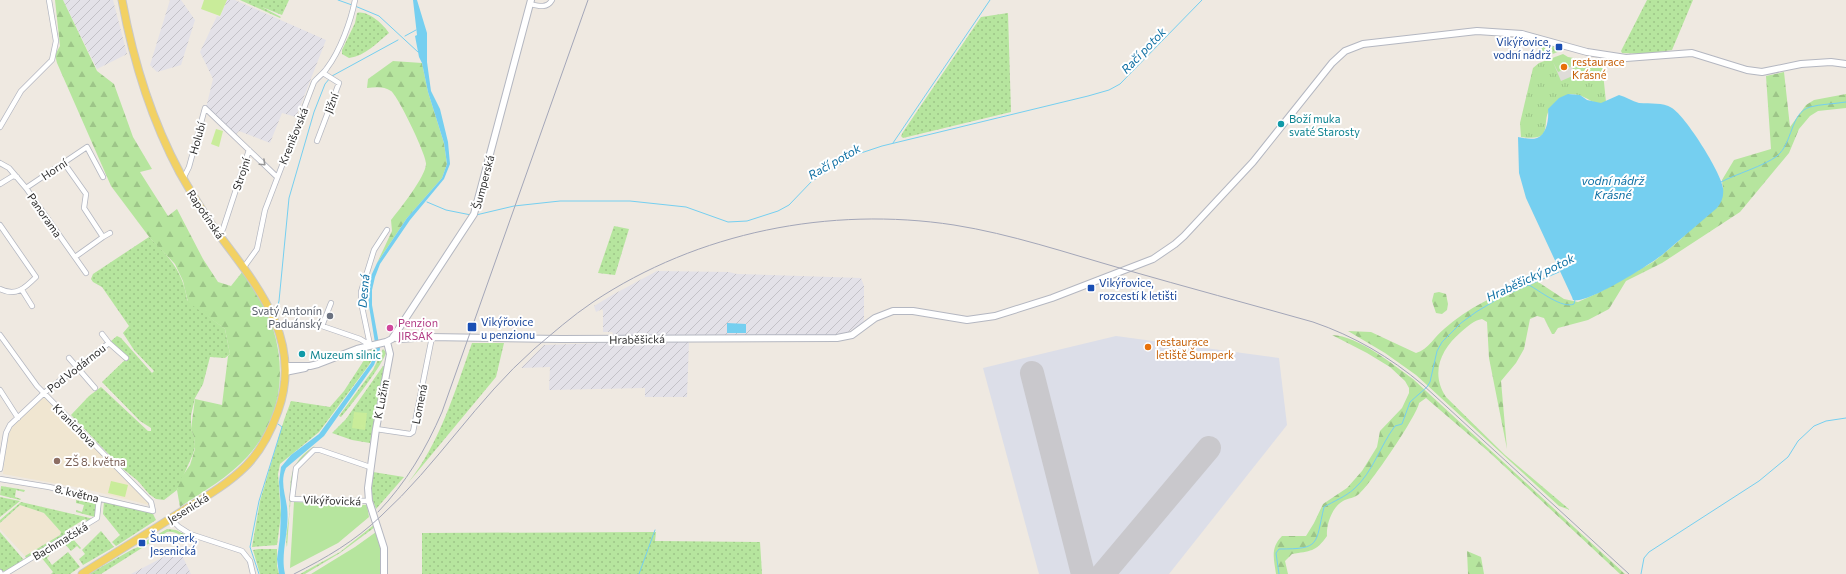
<svg xmlns="http://www.w3.org/2000/svg" width="1846" height="574" font-family="Commissioner,sans-serif">
<style>
.industrial{fill:url(#industrial-furrows)}
.education{fill:#f0e6d1}
.airport{fill:#dcdee8}
.grass{fill:url(#grass-dots)}
.forest{fill:url(#forest-firs)}
.park{fill:url(#park-tufts)}
.garden{fill:#b6e59e}
.pitch{fill:#c9ec9a}
.plaza{fill:#dfdcd8}
.water{fill:#75cff0}
.lines{fill:none;stroke-linecap:round;stroke-linejoin:round}
.stream{stroke:#75cff0;stroke-width:1}
.runway{stroke:#c9c8cc;stroke-width:24}
.street-casing{stroke:#b4b7c1;stroke-width:6}
.secondary-casing{stroke:#b4b7c1;stroke-width:8}
.primary-casing{stroke:#c9c9c9;stroke-width:9}
.street{stroke:#fff;stroke-width:4.5}
.secondary{stroke:#fff;stroke-width:6}
.primary{stroke:#f2d163;stroke-width:7}
.rail{stroke:#a3a6b8;stroke-width:1}
.oneway{stroke:#969696}
.transit-dot{fill:#1a4fb4;stroke:#fff;stroke-width:1.5}
.food-dot{fill:#e8710a;stroke:#fff;stroke-width:1.5}
.culture-dot{fill:#0f9aa8;stroke:#fff;stroke-width:1.5}
.worship-dot{fill:#6b7280;stroke:#fff;stroke-width:1.5}
.hotel-dot{fill:#d1479c;stroke:#fff;stroke-width:1.5}
.education-dot{fill:#8d6e63;stroke:#fff;stroke-width:1.5}
.labels{text-anchor:middle;dominant-baseline:central;stroke-width:4;stroke-linejoin:round;paint-order:stroke}
.transit-label{font-size:11px;fill:#164399;stroke:#fff;text-anchor:start}
.food-label{font-size:11px;fill:#c56008;stroke:#fff;text-anchor:start}
.street-label{font-size:11px;fill:#2e2e2e;stroke:#fff}
.culture-label{font-size:11px;fill:#0d838f;stroke:#fff;text-anchor:start}
.worship-label{font-size:11px;fill:#5b616d;stroke:#fff;text-anchor:end}
.hotel-label{font-size:11px;fill:#b23c85;stroke:#fff;text-anchor:start}
.education-label{font-size:11px;fill:#785e54;stroke:#fff;text-anchor:start}
.water-label{font-size:12px;font-style:italic;fill:#0d6fa3;stroke:#fff}
</style>
<defs>
<pattern id="industrial-furrows" width="10" height="10" patternUnits="userSpaceOnUse"><rect width="10" height="10" fill="#e3e1e8"/><path d="M-1 1l2-2M0 10L10 0M9 11l2-2" fill="none" stroke="#c3c1c7"/></pattern>
<pattern id="grass-dots" width="8" height="8" patternUnits="userSpaceOnUse"><rect width="8" height="8" fill="#b6e59e"/><path d="M2 2h.1M6 6h.1" fill="none" stroke="#9dc588" stroke-width="1.8" stroke-linecap="round"/></pattern>
<pattern id="forest-firs" width="22" height="20" patternUnits="userSpaceOnUse"><rect width="22" height="20" fill="#b6e59e"/><path d="M5 1l3.5 6h-7zM16 11l3.5 6h-7z" fill="#9dc588"/></pattern>
<pattern id="park-tufts" width="24" height="20" patternUnits="userSpaceOnUse"><rect width="24" height="20" fill="#b6e59e"/><path d="M3 7l-1-3M5 7V3M7 7l1-3M15 17l-1-3M17 17v-4M19 17l1-3" fill="none" stroke="#9dc588"/></pattern>
</defs>
<rect width="100%" height="100%" fill="#efe9e1"/>
<!-- industrial -->
<path class="industrial" d="M63 0H113L127 54 97 69Z
M170 0H181L195 20 181 65 157 72 150 65Z
M227 0H235L326 40 296 117 282 113 270 143 239 131 235 135 206 108 213 79 200 52 217 16 220 17Z
M657 271 729 272 737 274 861 278 864 286V320L862 324 848 332 836 335 615 337 612 332H603V311L602 309 596 312 594 306 614 294Z
M689 341 687 397H645V388L549 390 550 367 521 368 544 345 603 343 644 344Z
M179 549 191 574H131L154 562Z"/>
<!-- education -->
<path class="education" d="M44 396 150 503 149 505 81 488 3 474 6 445 11 428Z
M20 505 44 513 61 532 60 535 25 556 0 529V523Z"/>
<!-- airport -->
<path class="airport" d="M1116 336 1279 358 1287 425 1169 574H1039L983 368Z"/>
<!-- grass -->
<path class="grass" d="M240 0H289L282 15 262 7 281 17 280 18Z
M1647 0H1693L1672 50 1645 54 1622 53 1621 51Z
M357 13C368 10 384 25 389 33 377 43 365 56 349 58L342 54V50L355 23Z
M1008 13 1011 112 903 138 901 136 903 132 981 17Z
M1547 44 1560 48V51L1543 58 1540 50Z
M614 226 629 229 615 275 598 273Z
M149 237C168 255 184 273 187 300L225 329 230 354 225 358 210 357 203 384 195 398 191 415V429L194 437 195 447 193 454 177 490 164 500 156 499 149 494 138 481 122 468 71 415 89 396 101 387 148 431H151V428L140 421 102 382 125 360 111 341 117 336 121 338 152 373 154 371 134 350 123 333 129 326 102 287 93 282 91 279 93 274Z
M472 343H504L496 377 408 483C440 443 455 391 472 343Z
M372 348H375V354L369 365 319 432 280 464 278 474 281 515 277 545 252 547 260 501 284 420 291 401 330 407 344 391Z
M383 349 386 352C385 362 350 407 341 417L339 416 373 370Z
M383 366H385L370 443 352 440 332 433 346 419Z
M316 445C310 450 303 456 299 463 290 480 289 526 287 547 285 540 288 525 289 516 292 484 284 465 316 445Z
M373 472 404 477 376 509 370 493Z
M1 486 25 490 24 492 16 490 15 497 21 499 20 500 0 495Z
M0 497 20 501 0 517Z
M76 500 97 504 95 517 76 512V510L82 512 84 505 76 503Z
M104 501 152 512 156 520 116 546 112 542 120 535 103 514Z
M21 502 94 519 88 522 85 519 70 528 65 535 26 558 25 556 60 535 61 532 44 513 20 505 0 523V520Z
M375 524V527L340 553 305 574H300L340 552Z
M167 529 176 530 192 538C184 540 177 530 167 532L101 574H89L133 549 141 546 146 541Z
M101 531 114 547 83 565 79 559 85 554 82 550Z
M0 532 23 559 22 562 6 572 0 570Z
M656 532 655 541 760 542 762 574H422V533Z
M72 538 81 548 80 549 77 546 71 551 64 543Z
M259 549H277V566L279 574H260L253 550Z
M68 552 80 567 70 574H51L53 572 41 557 47 553 49 556 47 558 52 565Z"/>
<!-- forest -->
<path class="forest" d="M55 0H63L97 71 114 84 133 137 152 169 140 172 168 216 177 209 203 259 218 282 231 286 243 271C285 326 297 401 248 456 229 477 204 491 180 507L177 490 181 478 190 465 195 449 194 437 191 429 195 399 222 405 228 356 230 354 225 329 188 302 183 281 175 264 150 238 111 186 57 63 55 55 60 46Z
M393 61 422 63 428 92 444 143 447 164 442 178 407 218 377 263 392 231 391 220C399 210 427 175 426 163 426 154 398 96 391 91 384 86 375 87 367 88L368 79Z
M1784 72 1790 127 1806 105 1814 100 1846 94V108L1818 111 1810 116 1799 129 1789 153 1740 212 1662 263 1626 281 1609 309 1588 320 1558 328 1554 334H1552L1544 318 1537 316 1530 319 1524 349 1516 363 1501 381 1507 449 1489 358 1487 322 1482 319C1474 320 1467 327 1461 332 1441 349 1430 373 1446 397L1505 455 1570 510 1559 506 1416 375 1385 353 1348 331 1371 332 1416 353C1429 349 1434 337 1444 329 1469 306 1502 293 1532 278L1564 299 1578 302 1600 292 1653 262 1662 255 1681 239 1723 189 1722 180 1734 160 1771 149 1766 76Z
M1439 292 1446 294 1448 304 1447 310 1442 314 1436 313 1432 301 1434 293Z
M1332 335C1359 336 1392 364 1413 379L1625 574H1620L1489 452 1426 398 1419 403C1418 414 1370 485 1359 494 1355 498 1348 498 1343 501 1332 507 1326 525 1327 536 1316 552 1310 551 1292 554L1285 561 1288 574H1276C1274 559 1270 548 1282 536H1306L1314 523 1323 504 1347 488 1362 471 1377 447 1380 431 1402 408 1409 393V388L1405 381 1390 367 1367 353Z
M1467 551 1481 557 1484 574H1468Z"/>
<!-- park -->
<path class="park" d="M1563 54 1568 57 1602 63 1606 102C1595 107 1588 97 1578 95 1575 94 1571 94 1569 94 1564 99 1555 101 1551 107 1539 123 1557 142 1521 137L1520 123 1533 68 1539 63Z"/>
<!-- garden -->
<path class="garden" d="M294 502 367 505 369 517 338 543 290 568Z
M376 532 381 550 382 574H311L355 547Z"/>
<!-- pitch -->
<path class="pitch" d="M204 0H227L220 16 201 9Z
M216 129 223 131 219 147 211 144Z
M354 412 367 413 365 430 352 428Z
M111 481 128 485 125 497 108 493Z"/>
<!-- plaza -->
<path class="plaza" d="M1553 62 1558 72 1572 66 1575 75 1561 81Z"/>
<!-- water -->
<path class="water" d="M413 0H417L427 33V62L431 91 440 109 448 142 450 164 444 179 410 220 380 264 375 277 372 290V305L380 349 374 365 324 436 286 468C280 481 285 493 287 507 290 530 280 552 285 574H279L277 559 280 537 281 508 279 482 281 467 291 455 319 434 371 363 376 349 369 306 368 290 371 276 377 263 407 218 442 178 447 164 444 143 428 92 422 63 419 57 415 36 417 35Z
M1568 94 1580 95 1587 100 1601 103 1619 95C1626 97 1632 101 1639 103 1651 104 1662 102 1672 108 1686 117 1721 172 1723 188 1724 196 1722 202 1717 208L1662 255C1649 265 1588 304 1573 300L1572 297 1526 198 1519 173 1518 137C1524 138 1531 140 1537 138 1547 134 1549 119 1548 109L1559 98Z
M727 323 746 324V333H727Z"/>
<g class="lines">
<!-- stream -->
<path class="stream" d="M338 0 352 5
M355 6 379 16 418 52
M405 36 416 30
M332 76 398 40
M893 143 990 0
M1721 182C1736 174 1764 166 1777 156 1793 143 1790 113 1810 107 1821 104 1834 104 1846 102
M427 202 446 210 471 215
M476 215 514 206 560 201H630L686 207 728 222 747 221 778 211 789 205 812 181 858 154 882 146 1088 96 1109 90 1120 84 1202 0
M1529 285C1540 291 1562 309 1574 304L1575 300
M277 309 279 301 289 198 314 112 325 84 330 78
M259 574 250 547 259 501 282 427 278 424
M639 574 655 530
M1279 574 1276 553 1279 549C1321 549 1315 545 1324 507 1334 501 1345 497 1354 489 1373 472 1380 446 1395 426L1402 424 1410 402 1427 387 1430 382 1437 351 1442 342 1461 323 1476 312 1501 297 1559 272
M1641 574 1644 558 1649 552 1759 481 1788 457 1798 441 1814 426 1826 421 1846 418"/>
<!-- runway -->
<path class="runway" d="M1032 373 1083 574
M1103 574 1209 448"/>
<!-- street casing -->
<g class="street-casing">
<path id="street" d="M530 4C538 6 547 9 552 0
M0 127 21 91 52 60 56 41 49 0
M317 141 339 83 323 73
M0 163 9 168 26 188 86 273
M64 163 86 194 84 208 103 237 75 257
M183 179 189 167 205 108 276 176
M0 184 13 176 17 177
M26 188 87 147 103 177
M0 225 36 277C25 288 16 297 0 289
M219 234 223 229 249 150
M103 237 110 233
M244 267 257 249 265 210 314 82C318 77 324 73 327 68 340 51 351 21 355 0
M22 290 32 306
M331 303 322 326 360 339 370 345
M307 324 322 326
M102 334 109 343 126 358
M0 335 37 386 151 502 153 511 49 487 0 479
M370 345 361 302V292L374 250 387 230
M69 358 95 388
M0 390 18 418
M376 429 410 434 413 432 432 337
M0 469 6 433 10 425 44 393 109 343
M369 501 292 499 296 468 314 450H320L370 467
M171 519 179 527 190 534 242 551 250 561 253 574
M0 572 1 574
M5 574 97 518 99 499"/>
</g>
<!-- secondary casing -->
<g class="secondary-casing">
<path id="secondary" d="M393 337 400 339 429 337 561 339 837 338 852 335 875 318 893 311H913L967 320 995 316 1052 298 1153 259 1175 244 1184 236 1253 162 1332 63 1345 51 1363 44 1477 31 1522 34 1587 52 1626 58 1692 53 1747 70 1762 72 1801 64 1831 62 1846 64
M285 366H310L318 364 357 349 386 342 392 339 474 214 531 0
M285 372 305 368
M384 574V548L369 501 368 488 376 429 390 354 387 342"/>
</g>
<!-- primary casing -->
<g class="primary-casing">
<path id="primary" d="M82 574C113 554 145 535 176 515 200 500 226 486 246 466 262 450 271 431 278 411 303 341 259 288 220 236 205 216 192 194 180 173 151 119 133 60 122 0"/>
</g>
<!-- street -->
<use href="#street" class="street"/>
<!-- secondary -->
<use href="#secondary" class="secondary"/>
<!-- primary -->
<use href="#primary" class="primary"/>
<!-- rail -->
<path class="rail" d="M378 512C406 483 426 449 442 412L588 0
M294 574C326 558 355 541 381 516 437 465 477 399 534 349 553 333 572 316 593 302 698 232 830 206 954 225 1011 234 1067 253 1123 269 1186 287 1249 304 1313 322 1354 336 1390 357 1423 385L1629 574"/>
</g>
<!-- one-way arrows -->
<defs><path id="oneway-chevron" d="M-2-3.5L2.5 0L-2 3.5" fill="none" stroke-width="1.6" stroke-linecap="round" stroke-linejoin="round"/></defs>
<use class="oneway" href="#oneway-chevron" transform="translate(263 163) rotate(43)"/>
<!-- markers -->
<g class="transit-dot">
<rect x="1555" y="43" width="8" height="8" rx="2"/>
<rect x="1087" y="284" width="8" height="8" rx="2"/>
<rect x="467" y="322" width="10" height="10" rx="2"/>
<rect x="138" y="539" width="8" height="8" rx="2"/>
</g>
<g class="food-dot">
<circle cx="1564" cy="67" r="4"/>
<circle cx="1148" cy="347" r="4"/>
</g>
<g class="culture-dot">
<circle cx="1281" cy="124" r="4"/>
<circle cx="302" cy="354" r="4"/>
</g>
<circle class="worship-dot" cx="330" cy="316" r="4"/>
<circle class="hotel-dot" cx="390" cy="328" r="4"/>
<circle class="education-dot" cx="57" cy="461" r="4"/>
<g class="labels">
<!-- transit labels -->
<g class="transit-label">
<text x="1551" y="41" text-anchor="end">Vikýřovice,<tspan x="1551" dy="13">vodní nádrž</tspan></text>
<text x="1099" y="282">Vikýřovice,<tspan x="1099" dy="13">rozcestí k letišti</tspan></text>
<text x="481" y="321">Vikýřovice<tspan x="481" dy="13">u penzionu</tspan></text>
<text x="150" y="537">Šumperk,<tspan x="150" dy="13">Jesenická</tspan></text>
</g>
<!-- food labels -->
<g class="food-label">
<text x="1572" y="61">restaurace<tspan x="1572" dy="13">Krásné</tspan></text>
<text x="1156" y="341">restaurace<tspan x="1156" dy="13">letiště Šumperk</tspan></text>
</g>
<!-- street labels -->
<g class="street-label">
<text transform="translate(331 103) rotate(-69)">Jižní</text>
<text transform="translate(293 136) rotate(-68)">Krenišovská</text>
<text transform="translate(197 138) rotate(-74)">Holubí</text>
<text transform="translate(54 169) rotate(-34)">Horní</text>
<text transform="translate(241 174) rotate(-72)">Strojní</text>
<text transform="translate(483 182) rotate(-75)">Šumperská</text>
<text transform="translate(206 214) rotate(56)">Rapotínská</text>
<text transform="translate(45 215) rotate(55)">Panorama</text>
<text transform="translate(637 339) rotate(-1)">Hraběšická</text>
<text transform="translate(76 368) rotate(-38)">Pod Vodárnou</text>
<text transform="translate(381 399) rotate(-79)">K Lužím</text>
<text transform="translate(419 404) rotate(-79)">Lomená</text>
<text transform="translate(75 425) rotate(45)">Kranichova</text>
<text transform="translate(77 493) rotate(13)">8. května</text>
<text transform="translate(332 500) rotate(2)">Vikýřovická</text>
<text transform="translate(188 508) rotate(-32)">Jesenická</text>
<text transform="translate(60 541) rotate(-31)">Bachmačská</text>
</g>
<!-- culture labels -->
<g class="culture-label">
<text x="1289" y="118">Boží muka<tspan x="1289" dy="13">svaté Starosty</tspan></text>
<text x="310" y="354">Muzeum silnic</text>
</g>
<!-- worship labels -->
<g class="worship-label">
<text x="322" y="310">Svatý Antonín<tspan x="322" dy="13">Paduánský</tspan></text>
</g>
<!-- hotel labels -->
<g class="hotel-label">
<text x="398" y="322">Penzion<tspan x="398" dy="13">JIRSÁK</tspan></text>
</g>
<!-- education labels -->
<g class="education-label">
<text x="65" y="461">ZŠ 8. května</text>
</g>
<!-- water labels -->
<g class="water-label">
<text transform="translate(1143 50) rotate(-46)">Račí potok</text>
<text transform="translate(834 161) rotate(-30)">Račí potok</text>
<text x="1613" y="180">vodní nádrž<tspan x="1613" dy="14">Krásné</tspan></text>
<text transform="translate(1530 277) rotate(-25)">Hraběšický potok</text>
<text transform="translate(363 291) rotate(-85)">Desná</text>
</g>
</g>
</svg>
